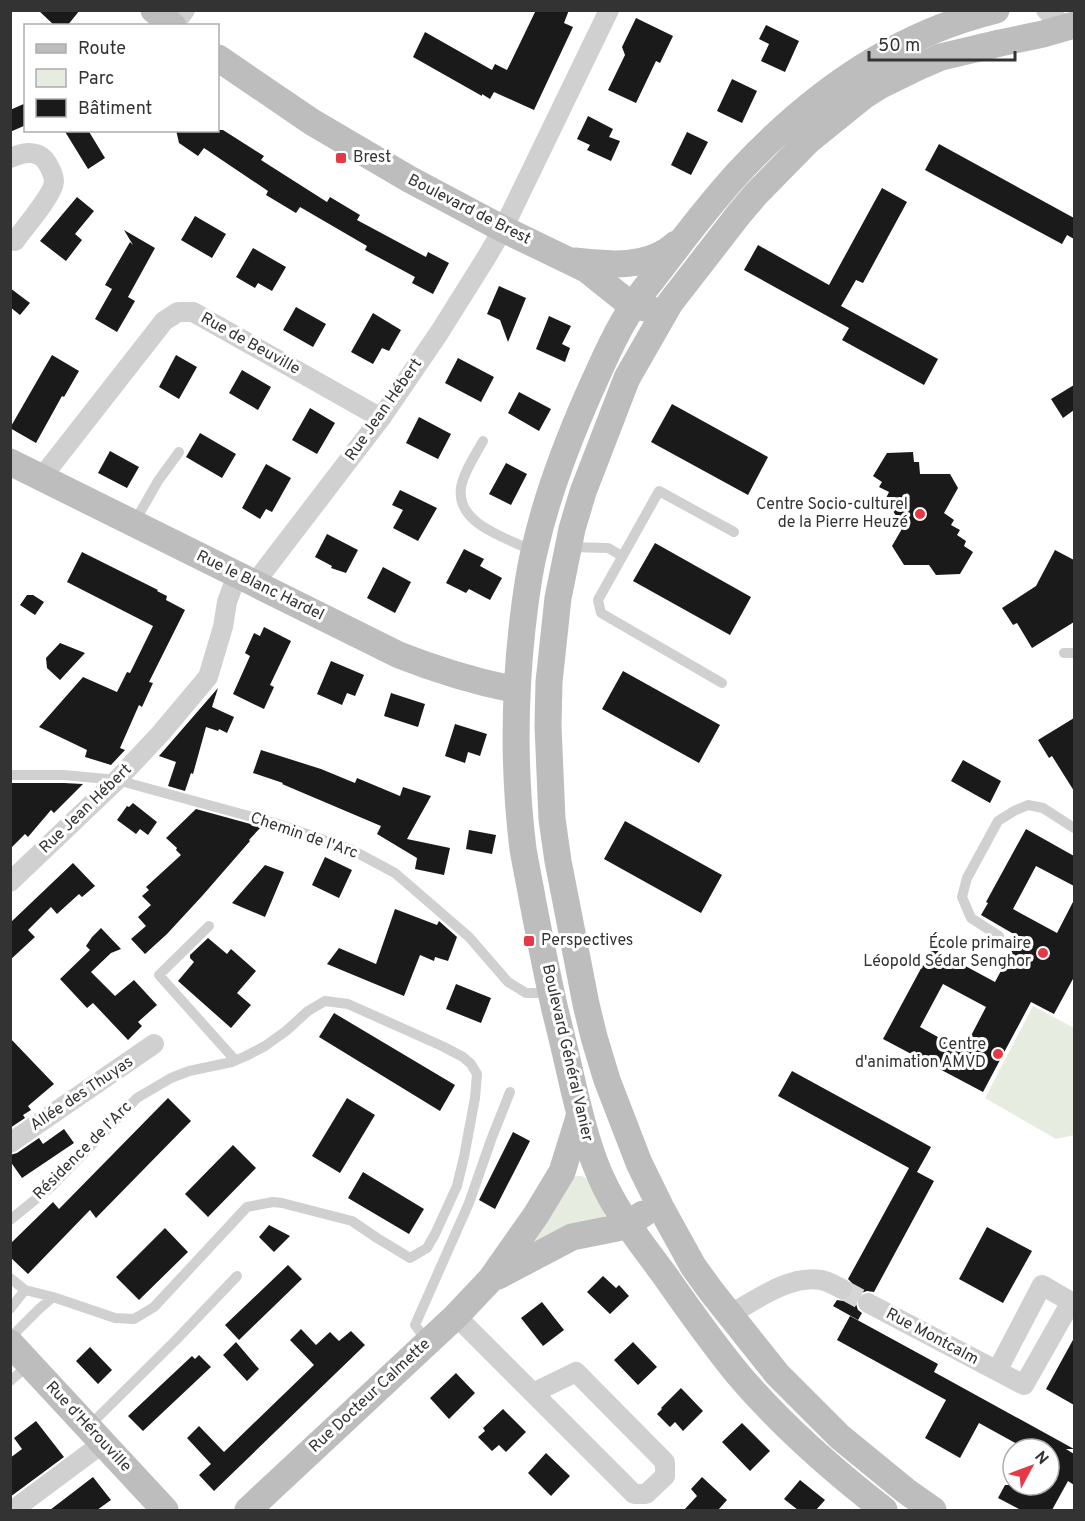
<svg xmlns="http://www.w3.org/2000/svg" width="1085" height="1521" font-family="Overpass,sans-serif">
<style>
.green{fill:#e6ecdf}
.building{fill:#1a1a1a;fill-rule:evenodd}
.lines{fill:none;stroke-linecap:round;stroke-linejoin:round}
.street-tunnel{stroke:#d6d6d6;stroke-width:20;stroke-dasharray:20 10;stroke-linecap:butt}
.lane{stroke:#d0d0d0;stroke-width:10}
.street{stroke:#d0d0d0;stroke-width:20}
.secondary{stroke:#bdbdbd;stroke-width:27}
.poi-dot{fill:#e63946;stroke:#fff;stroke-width:2}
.labels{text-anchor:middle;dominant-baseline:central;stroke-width:6;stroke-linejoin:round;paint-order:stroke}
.poi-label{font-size:16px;fill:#333;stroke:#fff;text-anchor:end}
.street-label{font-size:16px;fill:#333;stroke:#fff}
</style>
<rect width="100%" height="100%" fill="#fff"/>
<!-- green -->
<path class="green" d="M1033 1006 1074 1028V1135L1056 1139 985 1098Z
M576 1176H582L587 1179 605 1214 604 1218 528 1248 571 1180Z"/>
<!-- building -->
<path class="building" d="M38 10H80L67 26H55Z
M536 10H569L564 23 573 27 534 110 494 92 490 99 482 94V96L413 57 425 32 492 70 495 64 507 70Z
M636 18 673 36 660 63 656 61 636 103 608 90 625 55 622 47Z
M766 25 799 41 785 72 761 61 769 44 759 39Z
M732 79 757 91 742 123 717 111Z
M26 103V125L10 132V110Z
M588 116 613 129 609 137 620 141 611 161 587 150 590 145 577 139Z
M64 130H88L105 158 88 169Z
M176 130H223L264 156 261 160 327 202 330 197 360 215 357 220 426 257 428 252 449 263 433 294 412 283 415 277 365 250 367 246 300 207 296 213 266 195 268 191 204 148 198 156 179 143Z
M687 132 708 142 691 175 671 165Z
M939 144 1074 218V239L1067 235 1062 244 925 170Z
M882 188 907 202 863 283 856 280 841 306 938 359 924 385 842 340 849 328 744 270 758 245 829 285Z
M77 197 94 211 75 234 82 240 66 261 40 241Z
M195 216 226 234 212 258 181 240Z
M124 230 155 248 128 297 135 301 117 332 95 319 112 289 105 285 130 242 133 245Z
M253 248 286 267 272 291 258 283 255 288 236 277Z
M499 286 526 298 508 342 500 320 487 314Z
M10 288 30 303 20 315 10 307Z
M296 307 326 324 313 347 283 330Z
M373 313 401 330 389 351 382 348 373 364 351 352Z
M549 316 571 326 562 344 570 348 565 362 536 349Z
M52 355 79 371 64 397 62 396 36 443 10 428Z
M176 355 197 367 179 399 159 387Z
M458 358 494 377 481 402 445 383Z
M242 370 271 387 258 410 229 393Z
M1074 385V410L1063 418 1051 399Z
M519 392 551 409 539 431 508 413Z
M672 404 768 457 748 495 651 442Z
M310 408 335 423 317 454 292 440Z
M419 417 451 434 438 459 406 443Z
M200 433 236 454 222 478 186 457Z
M110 451 139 467 127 488 98 473Z
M913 452 914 462H919L920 474H950L958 488 944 513 954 520 951 525 960 530 957 535 966 541 964 546 973 552 960 574 936 575 929 565H904L892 546 903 527 893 511 897 504 886 498 889 492 879 487 882 482 873 476 887 453Z
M506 463 527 474 511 505 489 494Z
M266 464 291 478 272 512 266 509 260 519 242 508Z
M400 490 437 508 418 541 393 528 403 510 392 505Z
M327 534 358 550 346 573 331 568 332 566 315 557Z
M655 543 751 597 730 635 633 581Z
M464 549 484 559 480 566 502 578 490 600 469 589 466 593 446 583Z
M1055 550 1074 560V622L1032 648 1017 623 1013 625 1002 608 1036 586Z
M82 552 158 590 157 591 167 596 166 600 185 610 149 682 153 683 142 707 139 705 120 748 125 750 111 765 85 757 87 750 39 727 83 677 117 692 127 672 130 673 153 626 67 582Z
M383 567 411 582 395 613 367 598Z
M27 595H33L44 602 35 615 20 605Z
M264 627 291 641 270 685 274 687 264 709 233 694 250 656 245 653 254 633 260 636Z
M60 643 85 653 60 680 47 668 46 658Z
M331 661 364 675 355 696 347 693 342 705 317 694Z
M623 671 720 725 699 763 602 709Z
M218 688 212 707 234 717 227 733 219 729 218 731 206 727 193 774 191 773 185 791 168 786 176 762 159 756Z
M391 693 425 704 418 727 384 716Z
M1074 718V791L1052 756 1049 758 1038 740Z
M455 724 487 734 480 756 468 752 465 763 445 756Z
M261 750 321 769 355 783 357 778 400 796 403 787 431 796 407 839 450 848 444 875 415 869 417 858 377 834 381 826 282 784 283 783 253 773Z
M963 760 1001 781 990 803 951 781Z
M10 783H64L83 784 54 813 51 810 28 837 25 834 10 849Z
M133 803 157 822 148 835 140 829 136 834 117 820 127 806 129 807Z
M196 809 261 827 249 840 250 841 203 895 167 934 145 954 131 939 146 926 138 917 151 905 142 896 149 890 146 887 181 855 176 850 177 848 166 838Z
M625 821 722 875 701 913 604 859Z
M1026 829 1074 856V886L1036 866 1013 909 1057 933 1074 900V977L1054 1014 1031 1002 983 1092 883 1039 932 948 995 982 1019 937 981 915 988 903 986 902ZM943 984 986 1007 963 1051 920 1027Z
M469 830 496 835 492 854 466 849Z
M325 857 352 870 339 898 312 885Z
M73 863 95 886 82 897 79 894 57 914 51 907 28 930 35 937 10 960V923Z
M265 865 284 872 265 917 232 903Z
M395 909 437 925 439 921 457 937 448 961 435 957 434 961 420 955 404 996 327 964 339 948 376 964Z
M101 928 121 949 111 953 91 972 115 996 134 980 157 1005 138 1022 142 1026 128 1040 93 1003 87 1008 60 979 90 950 86 946 92 937Z
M208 938 227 954 231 949 256 971 237 993 251 1005 231 1028 178 981 194 962 190 958V955Z
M456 984 491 998 481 1023 446 1009Z
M334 1013 455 1085 440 1111 319 1037Z
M10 1038 54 1084 28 1106 31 1110 23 1115 25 1118 10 1128Z
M792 1071 931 1147 917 1172 934 1181 874 1292 867 1291 861 1293 858 1297 856 1304 858 1310 862 1313 858 1320 833 1306 837 1300 843 1301 848 1299 852 1295 854 1288 852 1283 848 1279 909 1168 778 1096Z
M168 1098 191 1121 96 1218 90 1210 28 1274 10 1257V1244L53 1202 59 1209Z
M347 1098 375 1115 340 1173 312 1156Z
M64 1129 74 1143 22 1178 10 1161V1155L17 1153 39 1138 43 1144Z
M513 1132 530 1141 495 1209 479 1200Z
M233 1145 256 1168 208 1217 185 1194Z
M363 1172 424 1209 409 1234 348 1198Z
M269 1225 290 1236 274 1252 259 1237Z
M987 1227 1032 1251 1003 1303 959 1279Z
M165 1228 188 1252 139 1300 116 1277Z
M288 1265 302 1279 239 1340 225 1325Z
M603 1276 616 1288 619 1285 629 1296 610 1314 587 1292Z
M542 1302 564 1330 543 1346 521 1318Z
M850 1316 938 1364 934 1372 1074 1449H1066L1074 1454V1485L1068 1481 1052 1510H1021L998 1498 1005 1485H1049V1449H1026L979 1423 960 1458 925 1438 946 1400 837 1340Z
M301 1329 316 1345 330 1332 339 1341 351 1331 365 1345 214 1491 199 1475 211 1464 187 1438 199 1426 224 1452 314 1365 290 1340Z
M1074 1338V1405L1046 1389Z
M236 1342 259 1369 247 1381 223 1355Z
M633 1342 657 1367 638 1385 614 1360Z
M90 1347 112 1370 98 1384 76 1361Z
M199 1355 211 1367 143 1431 128 1416 192 1356 195 1359Z
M456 1373 475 1393 449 1419 430 1398Z
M681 1388 703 1411 683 1431 675 1422 670 1427 657 1414 662 1409 661 1408Z
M503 1409 526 1432 506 1452 499 1445 492 1451 478 1437 485 1431 483 1428Z
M36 1421 64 1457 10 1497V1458L22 1449 14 1438Z
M742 1423 770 1451 750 1471 722 1442Z
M546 1453 570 1476 551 1496 528 1473Z
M93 1477 111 1500 97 1510H50Z
M702 1477 727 1500 718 1510H684L697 1496 691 1489Z
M800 1480 825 1500 816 1510H798L784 1499Z"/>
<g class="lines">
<!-- street-tunnel -->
<path class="street-tunnel" d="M842 1289 868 1303"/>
<!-- lane -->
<path class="lane" d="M483 441C476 454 463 473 461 488 456 525 508 538 533 551
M134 523 158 481 179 452
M569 547 608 548 622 556
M1064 653H1074
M722 683 601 613 598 600 659 491 734 532
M10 775H64L117 780 278 824 350 849 395 873 469 937 508 982 526 993H551
M209 926 159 975 235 1060
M999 936 971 918 962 897 967 878 998 821 1014 811 1028 805 1043 808 1074 828
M10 1220 52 1186 137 1098 171 1078 189 1071 232 1062 246 1056 265 1046 286 1031 308 1011 325 1001 348 1004 442 1046 463 1057 471 1064 477 1074 475 1098 464 1157 457 1186 435 1234 427 1248 410 1258 377 1238 352 1221 282 1203 273 1202 247 1207 154 1307 134 1319 115 1318 53 1297 39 1309 10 1338
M10 1278 25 1290 53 1297
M10 1309 25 1290
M427 1341 415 1325 469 1203 491 1140 510 1092
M10 1381 30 1364
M88 1427 176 1340 237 1276"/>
<!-- street -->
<path class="street" d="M1046 10 1066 28
M173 26 185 10
M10 158C22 153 35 149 45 160 49 165 54 175 54 182 53 195 24 228 15 241
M42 477 164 321 178 312H193L381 418
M254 584 381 418 439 333 486 258 503 229 609 10
M10 882 117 780 161 733 208 677 223 627 227 602 237 575
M10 1143 154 1044
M868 1303 1024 1385 1071 1302 1074 1303
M729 1315C754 1301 791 1274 821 1280 828 1281 836 1286 842 1289
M456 1316 634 1494H646L665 1476V1462L576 1372 533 1393
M997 1371 1042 1285 1071 1302
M13 1510 103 1443"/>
<!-- secondary -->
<path class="secondary" d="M154 10 173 26
M218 58 312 122 409 179 503 229 586 269 631 305 650 309
M575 261C608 265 649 269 676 244
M10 462 399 655C437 670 476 682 517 690
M498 1276 572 1237 617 1228 628 1224 643 1214
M10 1343 165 1510
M248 1510 456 1316 491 1279 536 1215 562 1172 580 1114
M884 1510C831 1469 780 1424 737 1373 712 1342 689 1310 666 1277 645 1248 621 1219 605 1186 590 1156 582 1123 574 1090 568 1064 562 1037 555 1010 547 974 540 939 533 903 530 885 526 867 523 849 514 776 514 702 522 629 525 602 528 575 535 548 547 494 567 443 589 393 603 362 616 331 635 303 643 290 653 279 662 267 686 235 710 204 737 174 808 97 892 35 996 10
M933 1510 906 1491 840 1437 777 1374 711 1291 693 1266 661 1208 639 1163 607 1080 594 1037 586 1004 558 861 552 819 548 726 549 682 558 598 572 529 583 492 627 378 670 303 739 214 756 194 808 141 865 95 881 85 920 66 941 57 1000 43 1043 34 1074 25"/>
</g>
<!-- markers -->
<g class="poi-dot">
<rect x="335" y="152" width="12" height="12" rx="3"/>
<circle cx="920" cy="514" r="6"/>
<rect x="523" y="935" width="12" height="12" rx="3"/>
<circle cx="1043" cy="953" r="6"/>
<circle cx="998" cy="1054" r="6"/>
</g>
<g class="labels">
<!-- poi labels -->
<g class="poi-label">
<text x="353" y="158" text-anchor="start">Brest</text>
<text x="908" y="505">Centre Socio-culturel<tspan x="908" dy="18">de la Pierre Heuzé</tspan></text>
<text x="541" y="941" text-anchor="start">Perspectives</text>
<text x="1031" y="944">École primaire<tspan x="1031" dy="18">Léopold Sédar Senghor</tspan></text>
<text x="986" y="1045">Centre<tspan x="986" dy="18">d'animation AMVD</tspan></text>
</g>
<!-- street labels -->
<g class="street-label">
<text transform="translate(469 210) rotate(27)">Boulevard de Brest</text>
<text transform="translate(250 344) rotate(29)">Rue de Beuville</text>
<text transform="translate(384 410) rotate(-55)">Rue Jean Hébert</text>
<text transform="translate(260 586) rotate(26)">Rue le Blanc Hardel</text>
<text transform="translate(86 809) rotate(-44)">Rue Jean Hébert</text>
<text transform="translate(304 836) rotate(19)">Chemin de l'Arc</text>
<text transform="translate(567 1053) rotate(77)">Boulevard Général Vanier</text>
<text transform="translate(82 1094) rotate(-34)">Allée des Thuyas</text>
<text transform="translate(83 1151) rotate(-45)">Résidence de l'Arc</text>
<text transform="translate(932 1337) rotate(28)">Rue Montcalm</text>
<text transform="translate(370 1396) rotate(-43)">Rue Docteur Calmette</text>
<text transform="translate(88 1427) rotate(47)">Rue d'Hérouville</text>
</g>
</g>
<!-- border -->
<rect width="1085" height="1521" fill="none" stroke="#333333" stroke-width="24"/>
<!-- legend -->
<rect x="24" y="24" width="195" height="108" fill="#ffffff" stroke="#adadad" stroke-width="1.5"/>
<rect x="36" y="44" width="30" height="9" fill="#bdbdbd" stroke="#adadad" stroke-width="1.5"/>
<text x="78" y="54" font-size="18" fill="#333333">Route</text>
<rect x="36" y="69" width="30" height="18" fill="#e6ecdf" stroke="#adadad" stroke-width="1.5"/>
<text x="78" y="84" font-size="18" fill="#333333">Parc</text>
<rect x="36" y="99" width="30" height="18" fill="#1a1a1a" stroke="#adadad" stroke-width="1.5"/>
<text x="78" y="114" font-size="18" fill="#333333">Bâtiment</text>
<!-- north arrow -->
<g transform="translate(1031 1467) rotate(49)"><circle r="28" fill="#ffffff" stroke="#adadad" stroke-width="1.5"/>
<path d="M0-4.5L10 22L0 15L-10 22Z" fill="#e63946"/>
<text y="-9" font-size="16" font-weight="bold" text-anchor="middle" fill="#333333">N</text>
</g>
<!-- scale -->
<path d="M869 51v9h146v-9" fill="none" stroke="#333333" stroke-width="3"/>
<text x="878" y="51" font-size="18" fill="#333333" stroke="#ffffff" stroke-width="4.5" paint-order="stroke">50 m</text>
</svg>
